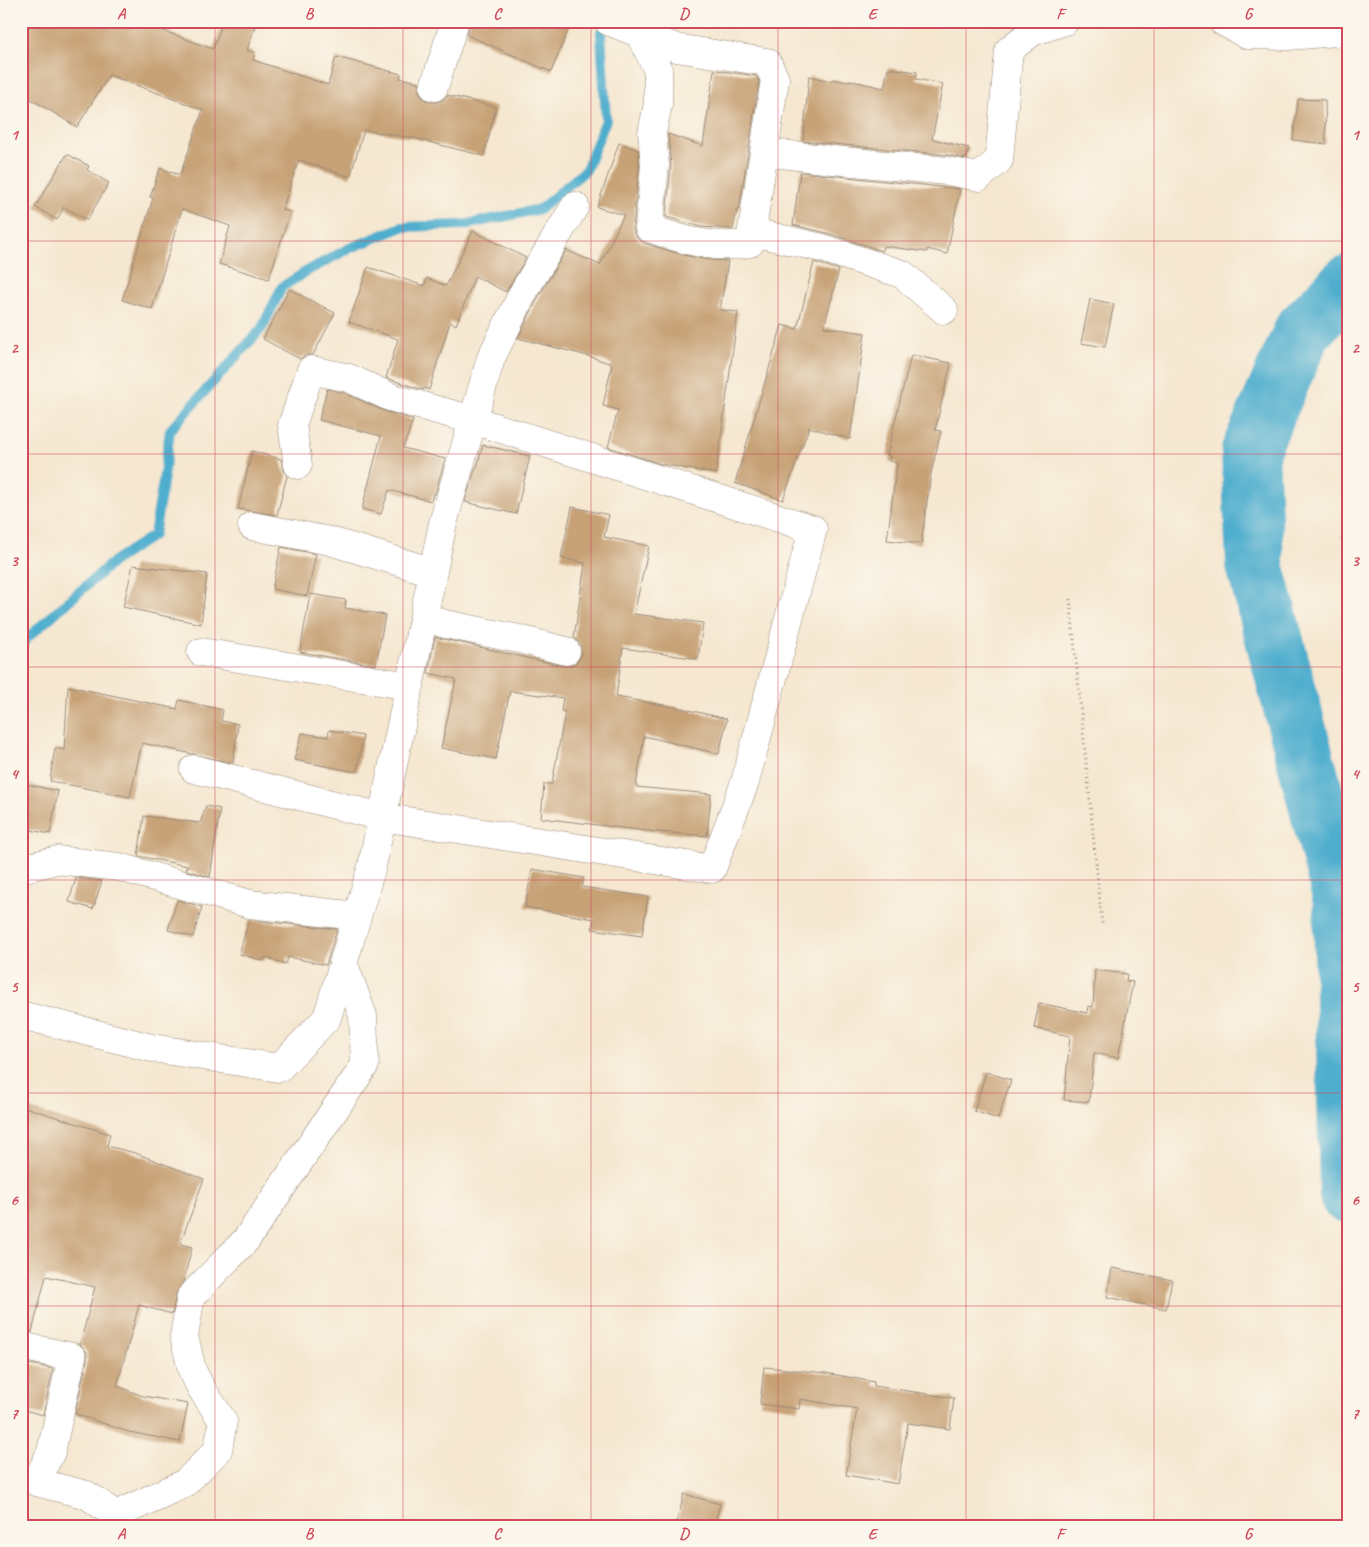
<svg xmlns="http://www.w3.org/2000/svg" width="1369" height="1547" font-family="Caveat,sans-serif">
<style>
.lines{fill:none;stroke-linecap:round;stroke-linejoin:round}
.stream{stroke:#4faece;stroke-width:10}
.river{stroke:#4faece;stroke-width:58}
.building{fill:#c7a277}
.minor-casing{stroke:#988877;stroke-width:29}
.path{stroke:#988877;stroke-width:3;stroke-dasharray:1 4;stroke-linecap:butt}
.minor{stroke:#fff;stroke-width:28}
.grid{fill:none;stroke:#d1495b;stroke-width:1;stroke-opacity:0.55}
.neatline{fill:none;stroke:#d1495b;stroke-width:2}
.grid-label{font-size:16px;text-anchor:middle;font-weight:bold;fill:#d1495b}
</style>
<rect width="100%" height="100%" fill="#fbf7ec"/>
<filter id="ink" filterUnits="userSpaceOnUse"><feTurbulence type="fractalNoise" baseFrequency=".02" numOctaves="2"/><feDisplacementMap in="SourceGraphic" scale="10" xChannelSelector="R" yChannelSelector="G"/><feConvolveMatrix kernelMatrix="1 2 1 2 8 2 1 2 1" color-interpolation-filters="sRGB"/></filter>
<filter id="wash" filterUnits="userSpaceOnUse"><feTurbulence type="fractalNoise" baseFrequency=".0096" numOctaves="4" result="noise"/><feDisplacementMap in="SourceGraphic" scale="20" xChannelSelector="R" yChannelSelector="G"/><feGaussianBlur stdDeviation="1.12" result="paint"/><feColorMatrix in="noise" values="0 0 0 0 0 0 0 0 0 0 0 0 0 0 0 0 0 1.4 0 .05"/><feComposite in="paint" operator="in"/></filter>
<g filter="url(#wash)">
<rect width="100%" height="100%" fill="#f5e7d0"/>
<g class="lines">
<!-- stream -->
<path class="stream" d="M21 647 26 639 114 561 154 535 163 482 170 430 262 328 282 287 309 270 348 249 402 227 464 225 540 209 586 170 606 120 601 32"/>
<!-- river -->
<path class="river" d="M1348 284 1303 330 1250 451 1255 565 1342 900 1348 1195"/>
</g>
<g id="blocks">
<!-- building -->
<path class="building" d="M21 21H137L213 49 223 21H257L247 50 255 53 253 60 328 85 336 57 401 74 400 78 419 82V91L422 97 429 102H438L444 99 447 95 496 107 484 156 413 138 364 130 350 177 299 160 282 210 290 212 269 279 219 264 230 226 182 209 152 309 122 300 153 198 150 197 160 168 180 175 203 110 109 75 77 127 21 93Z
M470 21H572L551 72 467 35Z
M888 68 917 72 916 79 943 84 932 139 969 148 966 159 948 155 803 141 809 76 831 81 832 79 847 82 848 80 884 88Z
M714 70 756 76 759 81 739 210H737L733 229 702 227 666 217 671 166 668 134 703 146Z
M1298 99 1325 100 1326 144 1293 140Z
M619 143 638 150 639 165 633 227 634 233 638 239 644 243 683 255 709 260 728 261 720 310 738 312 716 474 661 464 608 447 618 410 603 406 612 364 588 356 518 338 539 296 566 250 600 265 624 215 597 207Z
M67 154 89 166 87 170 109 183 87 220 64 207 57 220 35 207Z
M800 172 960 189 947 254 927 249V252L883 246 882 251 827 233 793 225Z
M473 231 526 258 506 292 475 276 456 325 450 322 429 390 424 388 423 390 386 378 398 339 349 322 368 267 424 286 427 278 446 286Z
M814 262 839 270 824 327 865 333 850 439 809 427 783 500 735 483 782 325 797 329Z
M289 289 335 313 313 355H306L300 359 263 339Z
M1090 299 1114 304 1105 347 1081 343Z
M911 355 951 363 935 430 941 431 931 473 921 544 887 540 897 463 889 461 890 456 887 455Z
M327 389 344 393 384 411 413 420 403 448 445 459 435 494H433L431 501 389 490 381 514 362 509 381 436 319 420Z
M483 445 530 456 516 514 465 502 476 467H477Z
M252 451 281 459 283 468 287 476 277 515 238 509Z
M572 507 609 515 604 537 649 546 634 614 703 623 698 659 623 648 616 697 676 707 727 719 719 754 644 736 636 787 711 794 707 836 647 831 541 818 544 784H552L565 712 561 711 563 698 510 691 496 759 441 748 456 679 428 673 435 637 563 666H571L577 662 581 655V646L577 640 574 638 585 563 561 558Z
M281 547 316 554 307 596 272 589Z
M133 565 207 574 201 624 123 607Z
M310 594 346 600 345 608 385 615 376 665 300 652Z
M68 686 177 709 179 700 223 710 221 721 238 724 233 763 142 743 130 797 50 781 55 748 64 750Z
M329 730 363 736 357 772 294 760 302 733 328 737Z
M21 783 58 791 50 834 21 828Z
M206 806 220 809 210 877 186 870 188 866 138 856 144 816 200 823Z
M532 869 584 878 582 887 648 897 642 936 592 929 594 919 525 907Z
M76 878 102 881 93 909 69 902Z
M177 900 202 907 193 937 168 930Z
M249 920 337 929 326 965 288 957 286 964 265 957 264 961 239 954Z
M1095 970 1127 974 1126 981 1133 982 1118 1058 1094 1053 1089 1102 1064 1100 1070 1036 1034 1028 1039 1003 1087 1013 1088 1006 1093 1007Z
M986 1072 1011 1080 998 1119 974 1111Z
M21 1106 110 1134 107 1146 135 1153 204 1179 180 1244 192 1247 183 1282 176 1293 172 1314 139 1305 117 1386 143 1396 188 1404 180 1442 129 1432 75 1414 87 1360V1352L80 1344 95 1287 46 1276 32 1332 21 1331Z
M1112 1268 1172 1280 1166 1309 1107 1297Z
M21 1362 53 1369 43 1415 21 1409Z
M764 1367 826 1373 874 1382V1386L954 1398 950 1429 908 1423 898 1484 846 1475 857 1409 800 1399 799 1409 760 1404Z
M684 1494 720 1504 714 1526H676Z"/>
</g>
</g>
<g filter="url(#ink)">
<use href="#blocks" fill-opacity="0" stroke="#988877" stroke-width="1"/>
<g class="lines">
<!-- minor casing -->
<g class="minor-casing">
<path id="minor" d="M608 21 676 48 767 62 775 79 764 152 833 160 947 171 979 177 999 160 1009 50 1032 32 1065 21
M1222 21 1247 35 1288 36 1348 31
M639 33 658 70V104L652 133 655 165 649 228C681 240 716 250 750 243L764 152
M434 87 455 21
M752 232 822 248 902 274 944 310
M252 526 330 541 433 572
M424 617 445 624 519 639 566 651
M201 652 410 686
M194 769 382 817 712 869 745 782 813 529 473 420 390 397 349 378 311 370 292 425 298 465
M21 869 57 860 119 867 250 904 357 916
M21 1015 152 1048 279 1068 327 1018 372 866 443 523 491 358 525 289 575 206
M21 1346 72 1357 51 1452 36 1482 87 1495 116 1515
M116 1526V1515L185 1483 218 1450 223 1421 201 1388 192 1370 184 1336 191 1296 246 1240 365 1065 363 1016 343 962"/>
</g>
<!-- path -->
<path class="path" d="M1341 538 1348 539
M1070 599 1102 924"/>
<!-- minor -->
<use href="#minor" class="minor"/>
</g>
</g>
<!-- grid -->
<path class="grid" d="M215 21V1526M403 21V1526M591 21V1526M778 21V1526M966 21V1526M1154 21V1526M21 241H1348M21 454H1348M21 667H1348M21 880H1348M21 1093H1348M21 1306H1348"/>
<!-- margin -->
<rect width="1369" height="1547" fill="none" stroke="#fbf7ec" stroke-width="55"/>
<rect x="28" y="28" width="1314" height="1492" class="neatline"/>
<g class="grid-label">
<text x="121" y="19">A</text>
<text x="309" y="19">B</text>
<text x="497" y="19">C</text>
<text x="684" y="19">D</text>
<text x="872" y="19">E</text>
<text x="1060" y="19">F</text>
<text x="1248" y="19">G</text>
<text x="14" y="140">1</text>
<text x="1355" y="140">1</text>
<text x="14" y="353">2</text>
<text x="1355" y="353">2</text>
<text x="14" y="566">3</text>
<text x="1355" y="566">3</text>
<text x="14" y="779">4</text>
<text x="1355" y="779">4</text>
<text x="14" y="992">5</text>
<text x="1355" y="992">5</text>
<text x="14" y="1205">6</text>
<text x="1355" y="1205">6</text>
<text x="14" y="1419">7</text>
<text x="1355" y="1419">7</text>
<text x="121" y="1539">A</text>
<text x="309" y="1539">B</text>
<text x="497" y="1539">C</text>
<text x="684" y="1539">D</text>
<text x="872" y="1539">E</text>
<text x="1060" y="1539">F</text>
<text x="1248" y="1539">G</text>
</g>
</svg>
